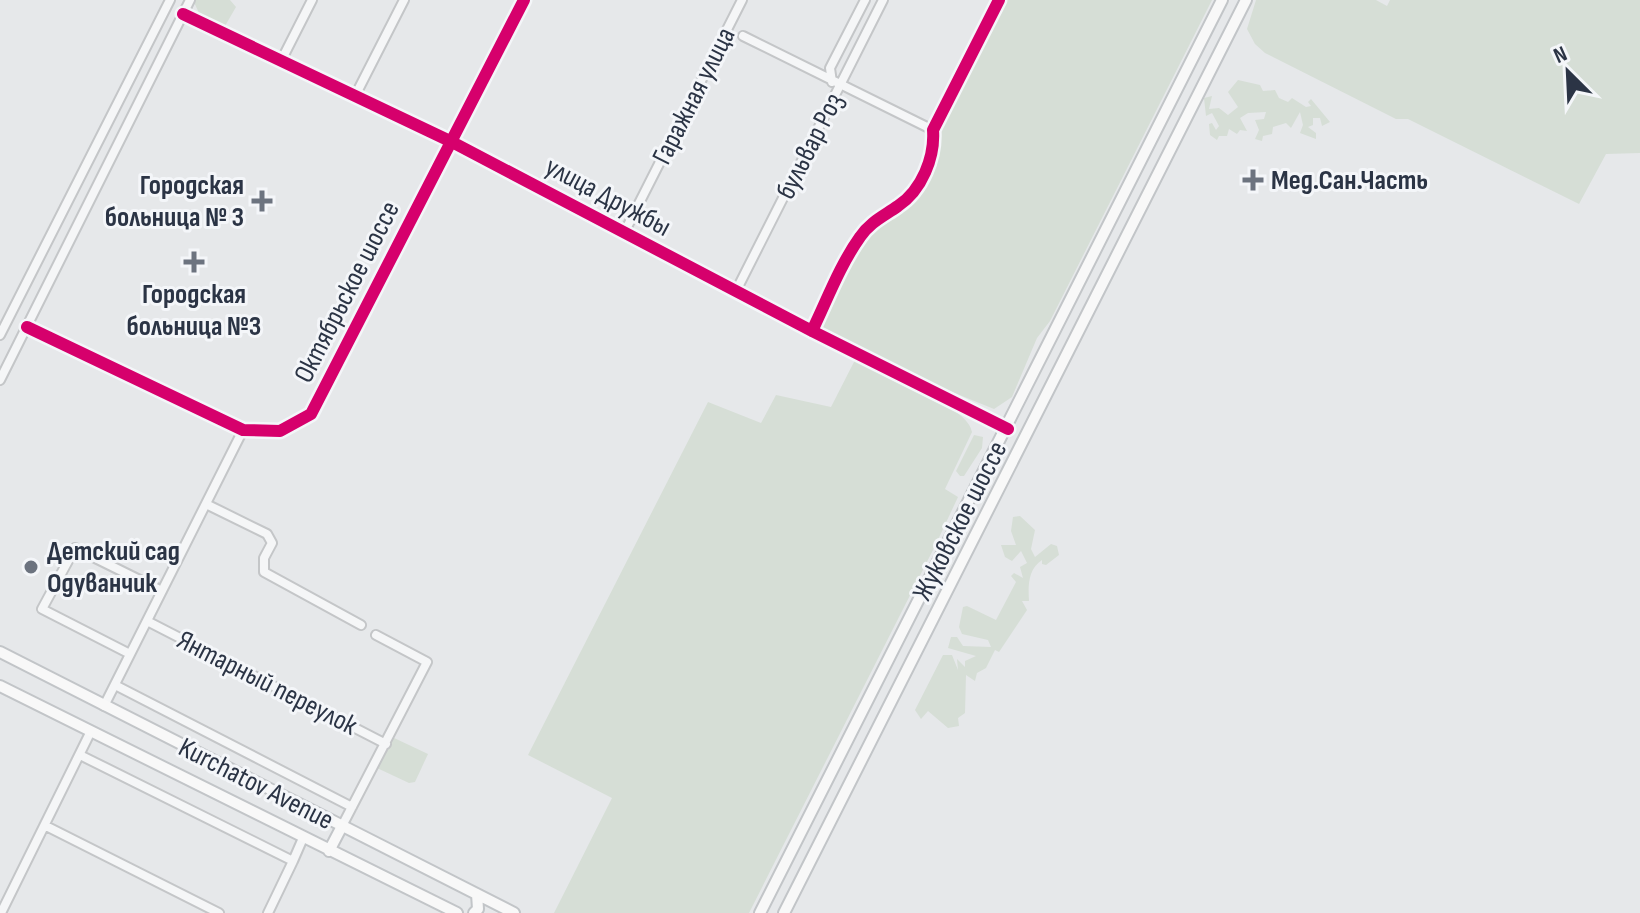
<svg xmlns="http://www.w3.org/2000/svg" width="1640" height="913" font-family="'Sofia Sans Condensed',sans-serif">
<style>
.green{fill:#d6ded6}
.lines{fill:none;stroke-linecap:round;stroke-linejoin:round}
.minor-casing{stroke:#c4c6c8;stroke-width:12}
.major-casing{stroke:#c2c5c8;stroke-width:14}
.minor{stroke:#f5f6f7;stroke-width:8}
.major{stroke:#f8f8f8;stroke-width:10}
.cycleway-casing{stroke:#f4f6f9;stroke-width:17}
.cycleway{stroke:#d6006c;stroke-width:12}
.poi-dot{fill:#6c737f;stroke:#f4f6f9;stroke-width:3}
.labels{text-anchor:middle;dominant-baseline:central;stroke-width:6;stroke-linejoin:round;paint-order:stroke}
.street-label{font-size:28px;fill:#2b3445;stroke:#f4f6f9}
.poi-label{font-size:28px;font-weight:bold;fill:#2b3445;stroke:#f4f6f9;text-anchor:start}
</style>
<rect width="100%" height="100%" fill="#e6e8ea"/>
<!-- green -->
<path class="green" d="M193 0H230L236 7 225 26 199 13Z
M1002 0H1212L1050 321 1037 338 1012 397 994 409 898 370 817 327 862 237 885 215 909 204 914 197 936 156 940 120Z
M1256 0H1376L1387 6 1390 0H1640V153L1606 154 1579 204 1408 119H1396L1265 53 1255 44 1247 29Z
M1238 80 1260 85 1263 91 1275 90 1279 98 1288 102 1292 98 1306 107 1311 106 1308 102 1311 99 1330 122 1322 126 1320 118H1313V125L1308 127 1316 133V139L1300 133 1303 125 1300 112 1291 128 1286 123 1273 127 1272 134 1263 136 1262 141 1255 139 1259 130 1255 120 1264 119 1266 112 1248 113 1240 118 1247 131 1240 130 1237 134 1229 129 1227 136H1219L1217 140 1210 135 1209 124 1212 123 1216 130 1219 126 1212 113 1206 116 1204 98 1212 96 1209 109 1219 108 1228 115 1238 107 1228 92Z
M855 360C879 371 970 407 972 432L945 489 958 497 936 544 749 913H554L612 798 528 755 708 402 761 423 776 395 831 407Z
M974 435 983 437 982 448 964 476H960L956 471Z
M1020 516 1035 530 1031 549 1035 557 1051 544 1057 546 1059 555 1046 565 1042 564V560C1028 569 1028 586 1029 601H1022L1027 610 999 652 995 650 986 668 977 673 975 681 966 675 965 713 958 718 959 726 948 728 928 711 921 719 915 710 943 655H952L958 670 957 659 965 667V661L976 656 948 648 951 637H957L963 646 991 647 988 640 962 634 959 627 963 607 967 606 996 620 1016 582 1011 576 1014 573 1023 578 1020 567 1027 563 1021 551 1012 561 1005 557 1001 545H1016L1011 531 1013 517Z
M392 737 428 754 415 782 409 783 377 768Z"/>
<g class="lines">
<!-- minor casing -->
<g class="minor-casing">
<path id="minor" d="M183 14 452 142 812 331 1008 429
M743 36 933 130
M281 61 312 0
M832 82 830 68 865 0
M355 96 404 0
M624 233 742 0
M736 291 883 0
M27 327 243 430 280 431 311 414 524 0
M812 331C827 300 840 265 860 237 870 222 884 216 898 206 922 190 935 157 933 130L999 0
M0 335 170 0
M0 380 190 0
M206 504 267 534 272 543 264 558V572L361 625
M147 621 386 744
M130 654 42 609 75 548 162 591
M115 685 352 807
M104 706 243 430
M82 756 293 861 268 913
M46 826 219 913
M341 828 427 662 376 635
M293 861 303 838
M1 913 91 731"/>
</g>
<!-- major casing -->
<g class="major-casing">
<path id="major" d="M0 652 514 913
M0 686 457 913
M329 851 341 828
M474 913 478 909 477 894
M760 913 1222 0
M784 913 1246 0"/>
</g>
<!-- minor -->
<use href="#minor" class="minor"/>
<!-- major -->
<use href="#major" class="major"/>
<!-- cycleway casing -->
<g class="cycleway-casing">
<path id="cycleway" d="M183 14 452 142 812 331 1008 429
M27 327 243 430 280 431 311 414 524 0
M812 331C827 300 840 265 860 237 870 222 884 216 898 206 922 190 935 157 933 130L999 0"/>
</g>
<!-- cycleway -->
<use href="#cycleway" class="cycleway"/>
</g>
<!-- markers -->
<g class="poi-dot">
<path d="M1249 168h8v8h8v8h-8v8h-8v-8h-8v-8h8z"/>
<path d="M258 189h8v8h8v8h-8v8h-8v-8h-8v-8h8z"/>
<path d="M190 250h8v8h8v8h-8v8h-8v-8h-8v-8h8z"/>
<circle cx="31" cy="567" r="8"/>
</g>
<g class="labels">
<!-- street labels -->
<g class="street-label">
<text transform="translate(694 96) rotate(-63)">Гаражная улица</text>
<text transform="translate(810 146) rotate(-63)">бульвар Роз</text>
<text transform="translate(608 197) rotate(28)">улица Дружбы</text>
<text transform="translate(347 292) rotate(-63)">Октябрьское шоссе</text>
<text transform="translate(960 521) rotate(-63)">Жуковское шоссе</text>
<text transform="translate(267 683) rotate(27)">Янтарный переулок</text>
<text transform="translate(256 784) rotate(27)">Kurchatov Avenue</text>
</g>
<!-- poi labels -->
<g class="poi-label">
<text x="1271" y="180">Мед.Сан.Часть</text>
<text x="244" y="185" text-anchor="end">Городская<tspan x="244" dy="32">больница № 3</tspan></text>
<text x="194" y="294" text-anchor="middle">Городская<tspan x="194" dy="32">больница №3</tspan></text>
<text x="47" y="551">Детский сад<tspan x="47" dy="32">Одуванчик</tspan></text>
</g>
</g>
<!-- north arrow -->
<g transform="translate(1568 72) rotate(336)" stroke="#f4f6f9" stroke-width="6" paint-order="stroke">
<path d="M0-6L14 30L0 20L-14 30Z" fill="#2b3445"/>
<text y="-12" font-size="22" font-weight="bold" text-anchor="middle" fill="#2b3445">N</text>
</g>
</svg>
